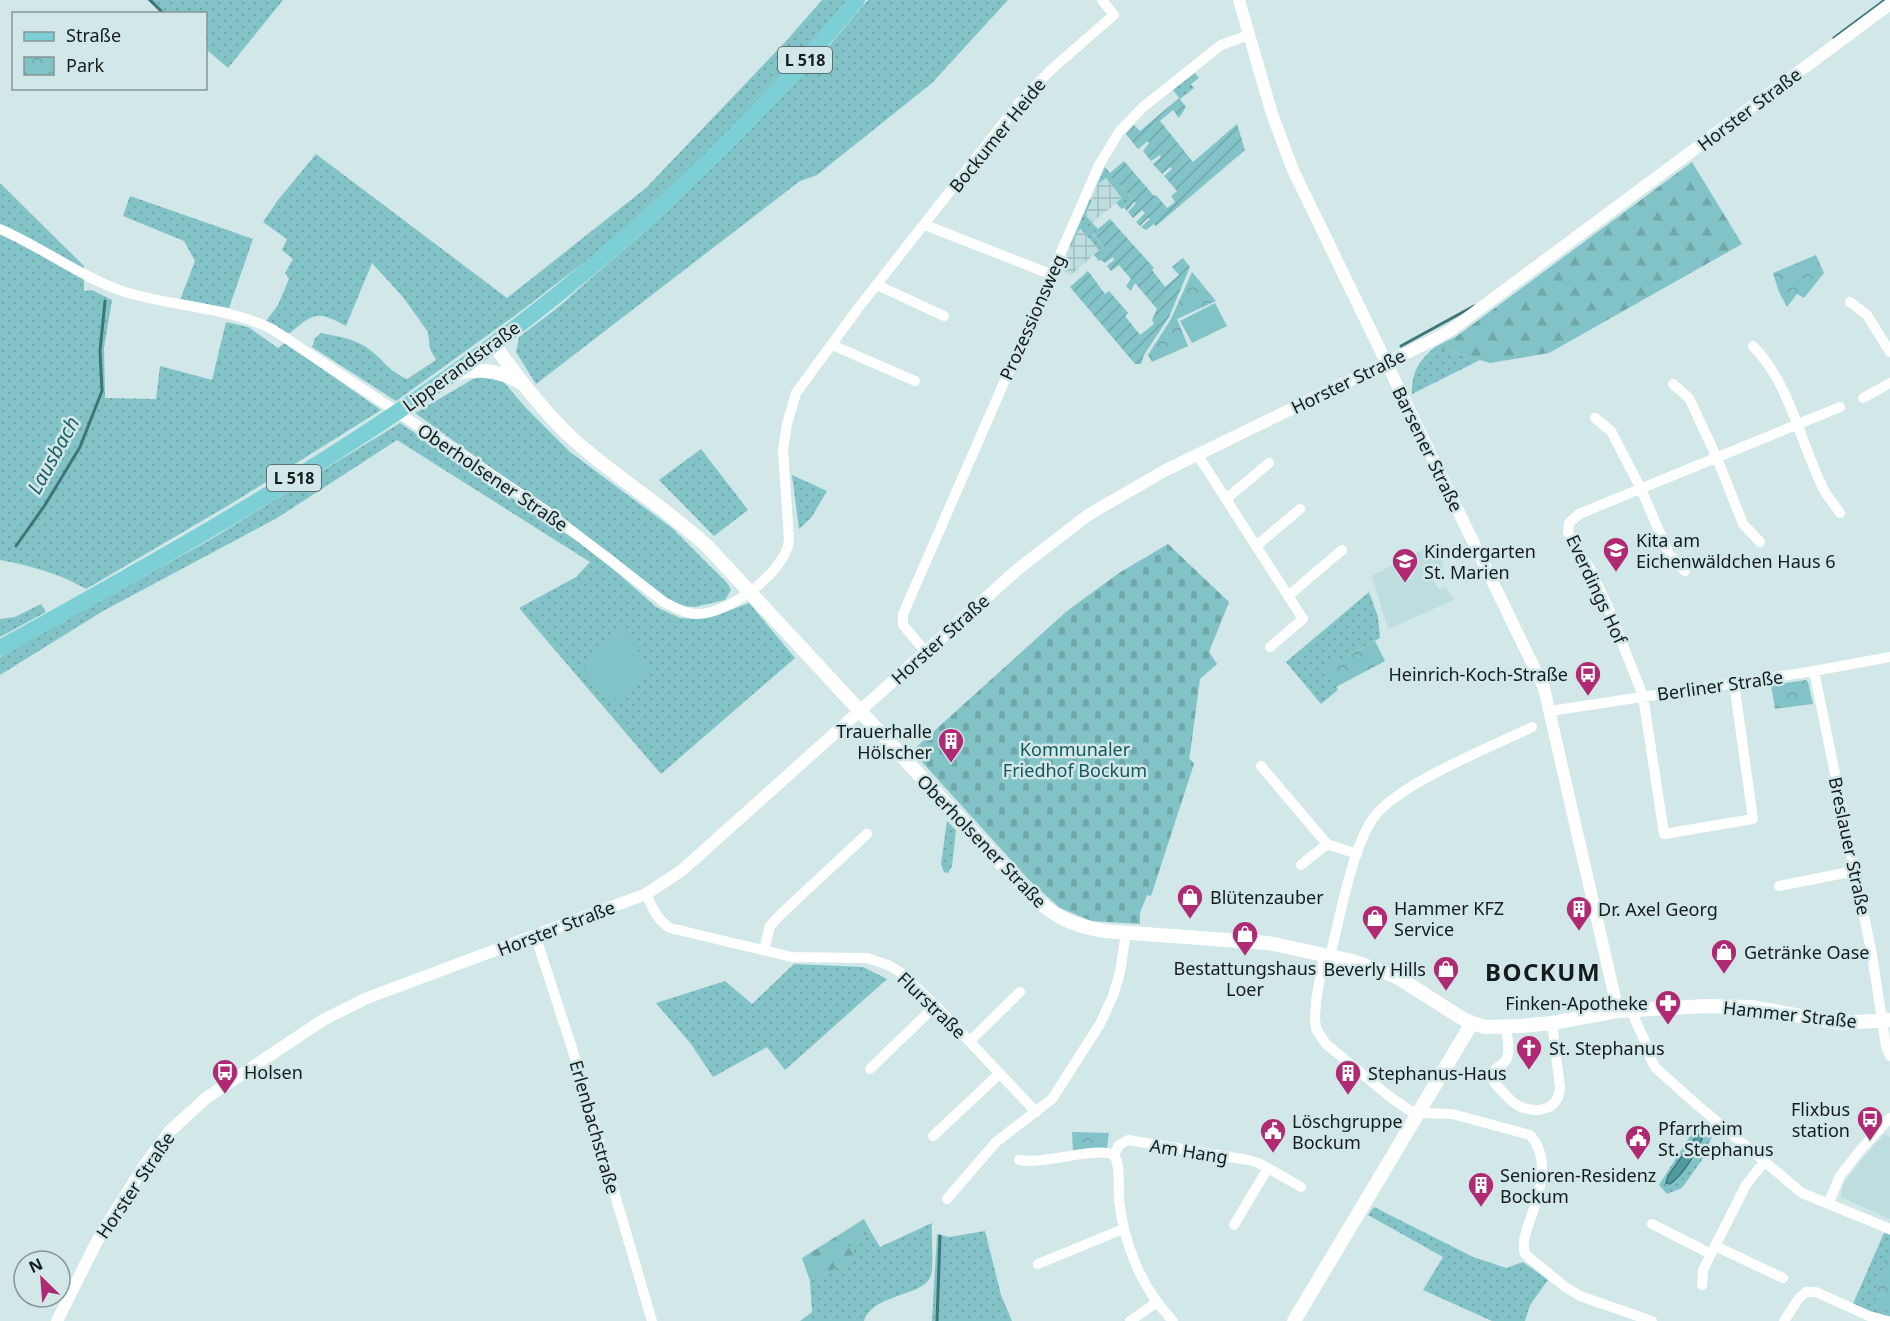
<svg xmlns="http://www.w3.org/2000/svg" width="1890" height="1321" font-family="'Noto Sans',sans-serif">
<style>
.built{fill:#bddddf}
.industrial{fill:url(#industrial-grid)}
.grass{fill:url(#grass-dots)}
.forest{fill:url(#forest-firs)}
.cemetery{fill:url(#cemetery-stones)}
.park{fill:url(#park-crowns)}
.garden{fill:url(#garden-furrows)}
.pitch{fill:#82c3c7}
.water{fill:#4f9ba0;stroke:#3d7579;stroke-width:1.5}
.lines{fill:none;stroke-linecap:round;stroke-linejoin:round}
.stream{stroke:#3d7579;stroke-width:3}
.minor{stroke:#fff;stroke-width:10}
.tertiary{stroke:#fff;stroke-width:12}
.secondary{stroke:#fff;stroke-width:14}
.primary{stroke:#7cd0d5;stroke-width:16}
.labels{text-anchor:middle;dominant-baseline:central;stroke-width:5;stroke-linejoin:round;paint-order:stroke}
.shield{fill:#d1e7e8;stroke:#4d595a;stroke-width:1.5}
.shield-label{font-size:16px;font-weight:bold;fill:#141c1d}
.street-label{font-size:18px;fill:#141c1d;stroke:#d1e7e8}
.poi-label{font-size:18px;fill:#141c1d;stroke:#d1e7e8;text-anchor:start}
.park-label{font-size:18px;fill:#15575b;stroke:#d1e7e8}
.water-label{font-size:20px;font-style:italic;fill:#206064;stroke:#d1e7e8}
.district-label{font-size:24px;font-weight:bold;letter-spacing:1.5px;fill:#141c1d;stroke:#d1e7e8}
</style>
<defs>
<pattern id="industrial-grid" width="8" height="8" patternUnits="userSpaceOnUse" patternTransform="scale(1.5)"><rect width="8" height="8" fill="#bddddf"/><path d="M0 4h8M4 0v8" fill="none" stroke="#a2bdbf"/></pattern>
<pattern id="grass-dots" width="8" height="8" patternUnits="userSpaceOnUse" patternTransform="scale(1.5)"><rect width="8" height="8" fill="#82c3c7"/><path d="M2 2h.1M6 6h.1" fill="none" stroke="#6fa7aa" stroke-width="1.8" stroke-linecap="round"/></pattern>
<pattern id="forest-firs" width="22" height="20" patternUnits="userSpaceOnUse" patternTransform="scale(1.5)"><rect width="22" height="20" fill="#82c3c7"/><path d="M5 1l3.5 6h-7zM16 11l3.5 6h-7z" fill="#6fa7aa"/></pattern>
<pattern id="cemetery-stones" width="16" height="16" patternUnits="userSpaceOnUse" patternTransform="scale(1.5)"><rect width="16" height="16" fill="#82c3c7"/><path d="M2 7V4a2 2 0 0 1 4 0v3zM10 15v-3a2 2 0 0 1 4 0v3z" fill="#6fa7aa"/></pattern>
<pattern id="park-crowns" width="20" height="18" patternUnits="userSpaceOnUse" patternTransform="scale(1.5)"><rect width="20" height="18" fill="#82c3c7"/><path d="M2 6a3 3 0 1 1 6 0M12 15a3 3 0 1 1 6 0" fill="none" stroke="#6fa7aa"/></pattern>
<pattern id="garden-furrows" width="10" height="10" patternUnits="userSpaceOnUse" patternTransform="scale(1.5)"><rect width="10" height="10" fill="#82c3c7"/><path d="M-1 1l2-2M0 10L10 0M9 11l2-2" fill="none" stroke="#6fa7aa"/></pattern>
</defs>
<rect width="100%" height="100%" fill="#d1e7e8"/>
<!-- built -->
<path class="built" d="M1439 541 1446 552 1442 565 1444 571 1432 578 1439 590 1446 587 1454 600 1388 629 1372 576Z
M1884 1135 1890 1137V1219L1841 1197 1843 1184 1863 1158Z"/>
<!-- industrial -->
<path class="industrial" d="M1106 178 1122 198 1092 223 1085 215 1098 184Z
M1081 229 1099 250 1070 276 1062 269 1070 246H1071L1078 231Z"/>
<!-- grass -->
<path class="grass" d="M147 0H283L228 68 206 49V14L163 13Z
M822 0H850L743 118 676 182 600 250 517 314 396 401 312 347 315 338 321 333C337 336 357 339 370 350 386 362 387 370 407 379L436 360 430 349 428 332 403 297 372 263 346 326C317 310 314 313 290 333L283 332 266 321 278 305 289 279 285 273 293 259 282 250 287 239 263 222 278 200 316 154 507 298 646 188 787 40Z
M868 0H1008L932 83 817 175 800 181 536 384 516 352 519 337 556 309 636 239 679 200 756 124 829 46Z
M1195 73 1199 78 1191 84 1194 88 1180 99 1173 90Z
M1105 167 1132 199 1122 209 1116 203 1122 198 1106 178 1098 184 1094 192Z
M0 183 84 266V291L92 290 112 300 104 348 105 398 156 399 160 366 212 380 226 322 248 327 278 348 285 343 381 410 229 505 86 589C61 574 28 565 0 560Z
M130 196 253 239 229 308 180 300 195 261 184 241 123 216Z
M1090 199 1092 200 1085 215 1098 229 1093 234 1104 247 1099 250 1081 229 1078 231 1071 247 1070 246Z
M1435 347 1480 360 1412 394C1412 371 1418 362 1435 347Z
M483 377 502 380 524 406 570 452 672 528 727 583 731 590 725 600 695 607 679 606 665 597 610 553 415 413 473 379Z
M400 423 595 553 656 607 680 618 697 619 733 609 749 603 795 658 661 774 519 608 576 577 590 562 397 440 277 518 103 611 0 675V657L213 538Z
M701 449 748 510 714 536 659 480Z
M792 475 827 491 811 518 799 529Z
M1369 592 1378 617 1380 638 1326 667 1338 690 1321 704 1286 662Z
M41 604 46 612 0 637V619L15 617Z
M947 821 956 830 952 866 948 873 944 872 941 864Z
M794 964 863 967 887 979 785 1070 767 1047 713 1077 691 1044 656 1003 725 981 752 1004Z
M1699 1122 1714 1132 1702 1160 1682 1188 1667 1194 1659 1185Z
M1374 1207 1473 1257 1506 1268 1523 1262 1548 1280 1530 1305 1525 1321H1492L1423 1290 1443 1257 1368 1215Z
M932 1223C931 1236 934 1263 931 1275 925 1297 873 1293 864 1321H800L812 1312 810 1281 854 1259 847 1243 871 1232 880 1247Z
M985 1231 1001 1295 1012 1321H932L937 1234 949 1237Z
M1884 1233 1890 1235V1319C1877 1313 1865 1311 1852 1306Z"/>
<!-- forest -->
<path class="forest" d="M1692 162 1742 244 1549 353 1490 363 1435 347 1457 336Z
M864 1219 871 1232 847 1243 855 1259 810 1281 802 1258Z"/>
<!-- cemetery -->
<path class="cemetery" d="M1168 544 1229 602 1209 652 1217 664 1200 679 1190 754 1189 758 1194 764 1151 896 1147 895 1140 913V924L1092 921 1060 908 1029 880 912 751 1067 611 1119 573Z"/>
<!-- park -->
<path class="park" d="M1816 255 1824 273 1804 298 1797 294 1787 307 1779 292 1773 273Z
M1192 272 1216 301 1177 319 1188 346 1152 362 1148 355 1171 319Z
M1375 641 1385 661 1336 687 1325 667Z
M1806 680 1808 682 1813 704 1775 709 1771 685Z
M1072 1132 1109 1133 1107 1148 1073 1153Z
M1885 1258 1890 1260V1312L1874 1306Z"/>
<!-- garden -->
<path class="garden" d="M1179 98 1186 107 1179 118 1173 110 1160 121 1193 162 1237 124 1245 150 1156 226 1154 224 1146 230 1141 227 1150 219 1148 218 1140 226 1136 222 1145 213 1142 210 1133 218 1128 212 1136 203 1134 202 1127 211 1124 207 1132 199 1110 173 1124 161 1154 196 1156 195 1167 208 1175 202 1171 196 1177 191 1164 176 1172 169 1170 167 1162 174 1153 164 1161 157 1160 155 1151 161 1143 151 1149 143 1148 141 1138 149 1126 134 1134 125 1140 131Z
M1110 219 1154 268 1152 270 1165 287 1179 275 1172 267 1183 258 1190 267 1169 317 1144 355 1141 364H1135L1070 287 1088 271 1105 294 1109 291 1128 313 1125 316 1140 335 1154 324 1152 320 1157 309 1135 283 1131 291 1126 286 1131 279 1119 265 1111 271 1107 266 1114 260 1113 257 1105 263 1101 260 1099 261 1094 255 1104 247 1093 233Z"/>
<!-- pitch -->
<path class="pitch" d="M1215 303 1227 326 1192 343 1180 321Z
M620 629 653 668 612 702 580 663Z"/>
<!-- water -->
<path class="water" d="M1697 1135H1701L1702 1139C1694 1155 1685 1173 1670 1184L1666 1183 1668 1176Z"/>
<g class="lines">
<!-- stream -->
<path class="stream" d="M150 0 164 14
M1834 38 1885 0
M1401 346 1474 306
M16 546 45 505 80 447 102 391 100 351 105 301
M937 1321 940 1236"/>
<!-- minor -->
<path class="minor" d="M925 225 1050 274
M0 229C42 247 79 276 122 291 172 307 225 306 272 329L545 510 664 602C674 607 684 613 695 614 727 616 786 572 789 540L783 450 787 424 796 393 859 307 1023 98 1054 67 1114 15 1102 0
M877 285 944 316
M1850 302 1867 315 1890 352
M832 345 915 381
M1753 346C1791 385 1800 443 1824 490 1828 498 1835 505 1840 513
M1673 384 1689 398 1717 458 1743 524 1760 542
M1863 398 1890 383
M1595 418 1611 431 1641 489 1669 554 1685 571
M1197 454 1303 619 1270 647
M1226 499 1269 463
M1256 546 1300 509
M1288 596 1342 550
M926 652 903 625V614L1099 165 1119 132 1143 107 1221 45 1249 35
M1814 671 1872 955 1886 1046 1890 1056
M1734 683 1753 819 1664 834 1643 696 1610 612 1590 568 1580 556 1568 532 1569 523 1579 514 1840 407
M1550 711 1814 671 1890 657
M1261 766 1327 844 1357 854
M1301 865 1327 844
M1779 886 1855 871
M646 894C652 907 657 920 670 928L792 957 867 958 888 965 900 972 938 1008 1036 1112
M535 935 571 1045 652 1321
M764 950 770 926 781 914 867 834
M1324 954 1316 1001 1315 1019 1316 1029 1326 1044 1390 1097 1409 1110 1419 1113 1452 1114 1530 1135C1553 1161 1538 1196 1528 1226 1525 1235 1522 1244 1525 1254L1565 1287 1580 1296 1652 1321
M1330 956C1340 918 1352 847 1374 817 1400 783 1491 747 1532 727
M1633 1011C1634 1022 1640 1029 1644 1039 1648 1050 1649 1059 1656 1068L1696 1104 1802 1193 1890 1229
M1506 1027C1507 1035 1511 1052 1506 1060 1502 1066 1491 1069 1492 1077 1493 1082 1497 1086 1500 1089 1506 1096 1513 1104 1521 1107 1540 1114 1558 1109 1560 1088L1552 1023
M970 1041 1020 992
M870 1069 935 1006
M933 1136 999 1074
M1019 1160C1045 1165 1095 1146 1114 1155
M1268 1168 1301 1187
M947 1199 996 1142 1052 1099 1100 1024 1113 996 1120 972 1126 933
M1828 1204 1840 1176 1862 1148 1890 1118
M1652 1224 1711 1254
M1715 1246 1783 1278
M1038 1264 1123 1229
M1702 1285 1703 1270 1711 1254 1746 1185 1764 1162
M1130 1321 1157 1302
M1173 1321C1142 1289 1124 1245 1119 1200 1118 1187 1121 1166 1114 1155L1119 1145 1128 1140 1248 1160 1259 1163 1268 1168 1234 1225
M1784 1321 1799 1298 1806 1292H1816L1869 1316 1888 1321"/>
<!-- tertiary -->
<path class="tertiary" d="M1239 0 1272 114 1293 170 1544 688 1618 1011
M57 1321 97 1241 144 1166 169 1132 206 1098 323 1020 367 998 646 894 681 871 699 855 1018 569 1088 515 1164 471 1431 341 1451 330 1890 4"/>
<!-- secondary -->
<path class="secondary" d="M493 343C517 377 542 410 572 438 615 477 665 507 708 547L1025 889C1051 915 1069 925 1104 931L1268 943 1353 961 1397 977 1460 1017 1472 1023 1485 1027 1520 1026 1552 1023 1618 1011 1706 1006 1751 1007 1840 1023 1890 1020
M454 374C477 367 499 371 520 382
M1294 1321 1472 1023"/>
<!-- primary -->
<path class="primary" d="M0 648C154 563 307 477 451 375 602 268 739 142 857 0"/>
</g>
<!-- icons -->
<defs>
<g id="school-pin" transform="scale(1.35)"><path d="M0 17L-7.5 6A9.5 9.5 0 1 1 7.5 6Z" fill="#af2a72" stroke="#d1e7e8"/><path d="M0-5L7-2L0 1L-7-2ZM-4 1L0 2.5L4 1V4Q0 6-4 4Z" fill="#fff"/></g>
<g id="bus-pin" transform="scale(1.35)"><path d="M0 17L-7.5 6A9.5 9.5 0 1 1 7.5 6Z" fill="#af2a72" stroke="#d1e7e8"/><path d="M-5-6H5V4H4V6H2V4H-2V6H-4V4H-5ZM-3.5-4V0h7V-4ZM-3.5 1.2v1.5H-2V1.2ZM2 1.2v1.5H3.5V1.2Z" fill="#fff"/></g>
<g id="building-pin" transform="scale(1.35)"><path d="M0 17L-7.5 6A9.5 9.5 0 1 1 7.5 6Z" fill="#af2a72" stroke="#d1e7e8"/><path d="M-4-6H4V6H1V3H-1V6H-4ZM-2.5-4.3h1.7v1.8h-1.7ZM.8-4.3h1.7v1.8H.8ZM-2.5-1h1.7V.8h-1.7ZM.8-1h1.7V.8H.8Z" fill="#fff"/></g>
<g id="shop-pin" transform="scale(1.35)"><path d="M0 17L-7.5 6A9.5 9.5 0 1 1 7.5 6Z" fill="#af2a72" stroke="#d1e7e8"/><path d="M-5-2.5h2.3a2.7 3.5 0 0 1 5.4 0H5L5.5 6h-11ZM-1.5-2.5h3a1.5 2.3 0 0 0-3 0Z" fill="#fff"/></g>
<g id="pharmacy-pin" transform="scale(1.35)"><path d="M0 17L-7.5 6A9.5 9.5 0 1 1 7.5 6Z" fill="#af2a72" stroke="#d1e7e8"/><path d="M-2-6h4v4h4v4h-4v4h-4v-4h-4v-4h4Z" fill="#fff"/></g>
<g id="church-pin" transform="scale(1.35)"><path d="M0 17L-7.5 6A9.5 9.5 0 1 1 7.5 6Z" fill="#af2a72" stroke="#d1e7e8"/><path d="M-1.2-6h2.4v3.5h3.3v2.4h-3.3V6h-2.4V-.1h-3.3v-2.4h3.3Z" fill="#fff"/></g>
<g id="civic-pin" transform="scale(1.35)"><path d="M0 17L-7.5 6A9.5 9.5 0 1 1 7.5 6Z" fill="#af2a72" stroke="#d1e7e8"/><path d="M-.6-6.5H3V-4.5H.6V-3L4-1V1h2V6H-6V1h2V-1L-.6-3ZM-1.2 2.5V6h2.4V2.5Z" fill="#fff"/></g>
</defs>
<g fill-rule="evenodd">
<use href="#school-pin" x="1616" y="550"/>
<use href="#school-pin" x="1405" y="561"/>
<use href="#bus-pin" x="1588" y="674"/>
<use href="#building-pin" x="951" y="741"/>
<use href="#shop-pin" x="1190" y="897"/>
<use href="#building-pin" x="1579" y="909"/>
<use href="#shop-pin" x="1375" y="918"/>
<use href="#shop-pin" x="1245" y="934"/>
<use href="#shop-pin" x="1724" y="952"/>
<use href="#shop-pin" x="1446" y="969"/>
<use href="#pharmacy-pin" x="1668" y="1003"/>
<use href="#church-pin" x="1529" y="1048"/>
<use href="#bus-pin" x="225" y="1072"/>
<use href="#building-pin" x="1348" y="1073"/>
<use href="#bus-pin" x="1870" y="1119"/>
<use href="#civic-pin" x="1273" y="1131"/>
<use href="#civic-pin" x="1638" y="1138"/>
<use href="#building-pin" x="1481" y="1185"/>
</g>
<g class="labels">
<!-- shield labels -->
<g class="shield">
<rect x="778" y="47" width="54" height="26" rx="4.5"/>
<rect x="267" y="465" width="54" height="26" rx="4.5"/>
</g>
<g class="shield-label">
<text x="805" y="60">L 518</text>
<text x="294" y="478">L 518</text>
</g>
<!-- street labels -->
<g class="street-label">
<text transform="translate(1749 109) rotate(-37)">Horster Straße</text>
<text transform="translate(997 135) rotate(-51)">Bockumer Heide</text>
<text transform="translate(1032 317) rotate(-66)">Prozessionsweg</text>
<text transform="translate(461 366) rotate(-36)">Lipperandstraße</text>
<text transform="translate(1348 381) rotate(-26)">Horster Straße</text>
<text transform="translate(1428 449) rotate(64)">Barsener Straße</text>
<text transform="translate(493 477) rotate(34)">Oberholsener Straße</text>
<text transform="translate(1597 589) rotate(65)">Everdings Hof</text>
<text transform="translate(940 639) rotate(-42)">Horster Straße</text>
<text transform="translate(1720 685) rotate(-8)">Berliner Straße</text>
<text transform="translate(982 841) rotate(46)">Oberholsener Straße</text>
<text transform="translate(1850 846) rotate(78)">Breslauer Straße</text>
<text transform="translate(556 928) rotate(-21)">Horster Straße</text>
<text transform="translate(932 1005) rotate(44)">Flurstraße</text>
<text transform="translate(1790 1014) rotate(6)">Hammer Straße</text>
<text transform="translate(595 1127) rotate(74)">Erlenbachstraße</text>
<text transform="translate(1189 1151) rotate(9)">Am Hang</text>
<text transform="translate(135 1185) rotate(-56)">Horster Straße</text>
</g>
<!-- poi labels -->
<g class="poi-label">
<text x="1636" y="540">Kita am<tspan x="1636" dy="21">Eichenwäldchen Haus 6</tspan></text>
<text x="1424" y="551">Kindergarten<tspan x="1424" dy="21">St. Marien</tspan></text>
<text x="1568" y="674" text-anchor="end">Heinrich-Koch-Straße</text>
<text x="932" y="731" text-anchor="end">Trauerhalle<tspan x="932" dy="21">Hölscher</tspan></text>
<text x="1210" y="897">Blütenzauber</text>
<text x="1394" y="908">Hammer KFZ<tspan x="1394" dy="21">Service</tspan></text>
<text x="1598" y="909">Dr. Axel Georg</text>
<text x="1744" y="952">Getränke Oase</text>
<text x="1245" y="968" text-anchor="middle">Bestattungshaus<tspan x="1245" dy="21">Loer</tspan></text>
<text x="1426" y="969" text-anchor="end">Beverly Hills</text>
<text x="1648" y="1003" text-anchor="end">Finken-Apotheke</text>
<text x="1549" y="1048">St. Stephanus</text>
<text x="244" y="1072">Holsen</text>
<text x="1368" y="1073">Stephanus-Haus</text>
<text x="1850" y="1109" text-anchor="end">Flixbus<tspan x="1850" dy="21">station</tspan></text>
<text x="1292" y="1121">Löschgruppe<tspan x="1292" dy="21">Bockum</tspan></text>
<text x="1658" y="1128">Pfarrheim<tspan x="1658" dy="21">St. Stephanus</tspan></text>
<text x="1500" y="1175">Senioren-Residenz<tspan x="1500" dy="21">Bockum</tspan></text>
</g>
<!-- park labels -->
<g class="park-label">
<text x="1075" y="749">Kommunaler<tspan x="1075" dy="21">Friedhof Bockum</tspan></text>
</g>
<!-- water labels -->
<g class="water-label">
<text transform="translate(53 455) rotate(-61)">Lausbach</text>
</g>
<!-- district labels -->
<g class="district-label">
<text x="1543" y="971">BOCKUM</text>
</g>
</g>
<!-- legend -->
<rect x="12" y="12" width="195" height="78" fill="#d1e7e8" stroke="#859697" stroke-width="1.5"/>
<rect x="24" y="32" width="30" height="9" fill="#7cd0d5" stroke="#859697" stroke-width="1.5"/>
<text x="66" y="42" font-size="18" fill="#141c1d">Straße</text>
<rect x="24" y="57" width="30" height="18" fill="url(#park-crowns)" stroke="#859697" stroke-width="1.5"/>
<text x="66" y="72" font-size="18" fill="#141c1d">Park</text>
<!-- north arrow -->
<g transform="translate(42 1279) rotate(335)"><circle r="28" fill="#d1e7e8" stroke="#859697" stroke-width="1.5"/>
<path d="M0-4.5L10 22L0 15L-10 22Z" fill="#af2a72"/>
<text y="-9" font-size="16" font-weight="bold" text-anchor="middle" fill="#141c1d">N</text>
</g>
</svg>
